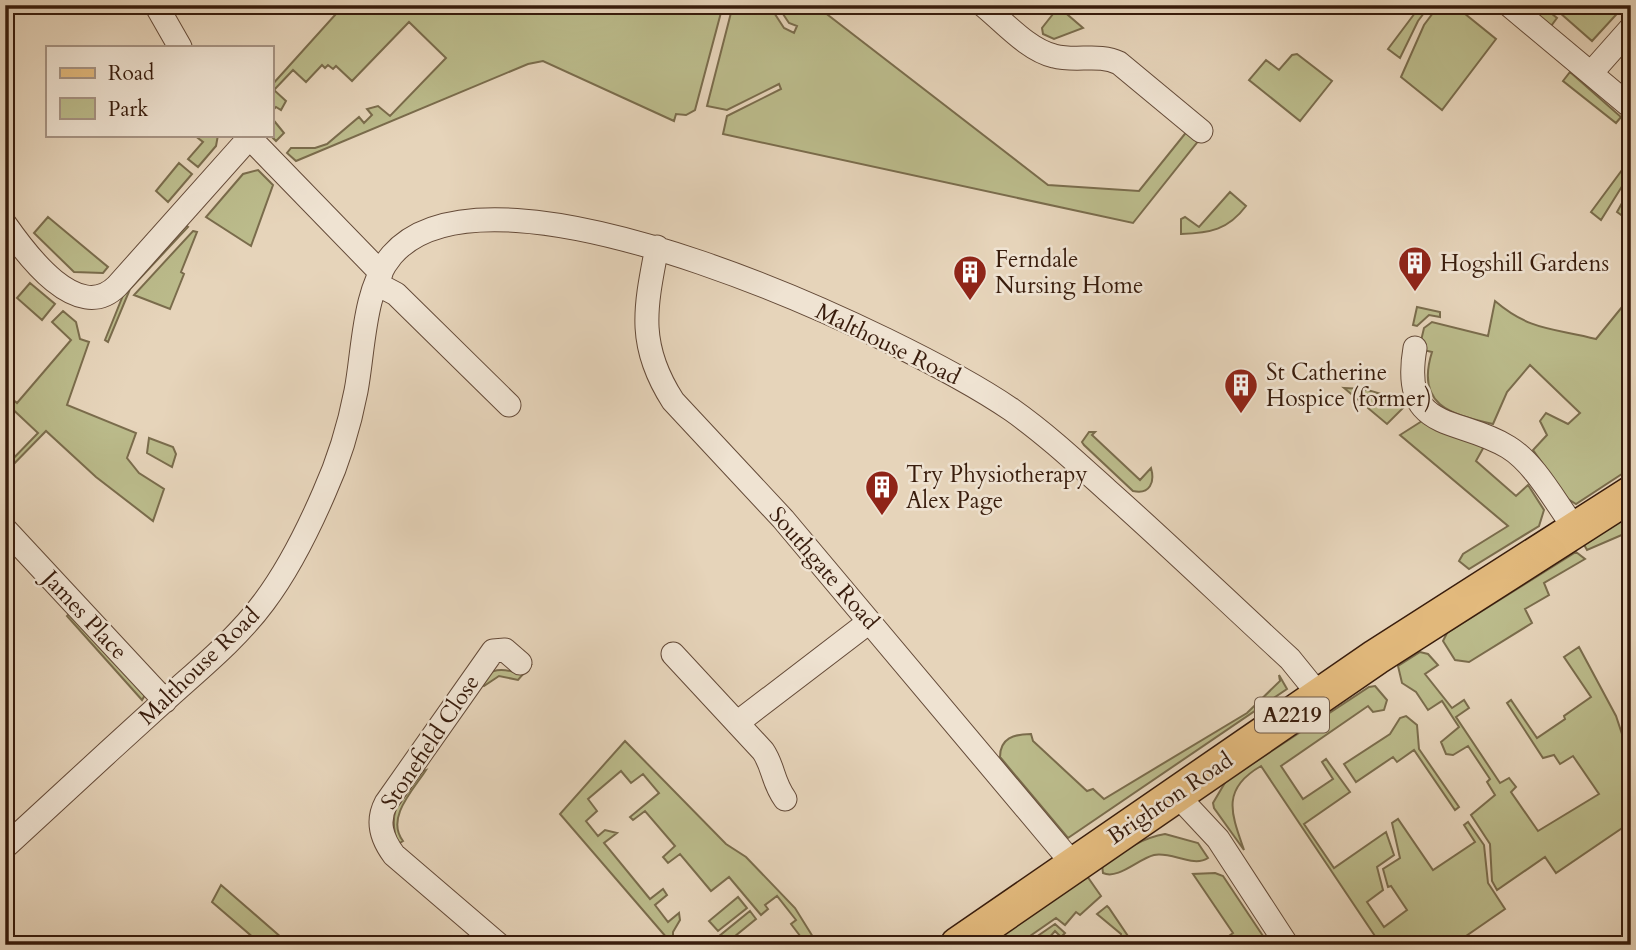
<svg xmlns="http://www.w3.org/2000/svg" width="1636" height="950" font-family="Cardo,serif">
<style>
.green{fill:#bbbb8b;stroke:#7a6c4c;stroke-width:2}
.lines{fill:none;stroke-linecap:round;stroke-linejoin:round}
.street-casing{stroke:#644a38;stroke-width:25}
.primary-casing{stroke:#381c0c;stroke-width:38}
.street{stroke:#efe3d2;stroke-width:23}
.primary{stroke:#e3ba7d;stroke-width:35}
.labels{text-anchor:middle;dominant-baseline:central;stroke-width:5;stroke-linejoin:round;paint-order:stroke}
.shield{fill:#efe3d2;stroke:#6f5847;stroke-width:2}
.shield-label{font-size:21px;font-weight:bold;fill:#381c0c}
.poi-label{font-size:23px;fill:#381c0c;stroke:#efe3d2;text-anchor:start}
.street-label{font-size:23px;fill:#381c0c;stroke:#efe3d2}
</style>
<rect width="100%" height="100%" fill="#e6d4ba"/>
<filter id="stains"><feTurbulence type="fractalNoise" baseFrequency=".00286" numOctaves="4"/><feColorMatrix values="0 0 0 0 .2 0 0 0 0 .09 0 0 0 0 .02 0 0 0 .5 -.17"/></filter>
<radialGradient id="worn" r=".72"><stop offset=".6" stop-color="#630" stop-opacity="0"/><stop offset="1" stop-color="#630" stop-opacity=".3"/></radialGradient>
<!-- green -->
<path class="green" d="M344 5H723L695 110 686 115 676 114 674 121 543 61 528 64 296 161 287 153 291 148H315L327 144 359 117 364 123 372 115 367 109 378 106 390 116 446 58 409 22 352 81 336 66 333 69 328 65 325 68 322 65 306 82 293 70 274 90 286 101 281 110 276 107 271 112V86Z
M733 5H769L784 28 794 33 797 26 789 23 777 5H815L1048 185 1139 191 1188 130 1199 140 1133 223 723 134 727 116 781 89 779 84 727 110 707 106Z
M1421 5 1427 9 1418 21 1400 58 1388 49Z
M1439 5H1454L1496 39 1442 110 1401 77 1424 25Z
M1525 5H1541L1557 18 1551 26Z
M1551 5H1625L1592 41Z
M1057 9H1061L1083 28 1054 39 1043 34 1042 28Z
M1297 54 1332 81 1300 121 1249 80 1266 60 1279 70 1292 55Z
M1570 72 1621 117 1616 123 1563 81Z
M271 117 284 133 276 141 270 135Z
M194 135H218L216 146 198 167 188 159 203 142Z
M179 163 192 174 168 202 156 191Z
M1625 166 1631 172 1601 220 1591 212Z
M258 170 273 185 251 246 206 217 243 174Z
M1631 187V222L1617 212Z
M1230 192 1246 206C1228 230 1210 233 1181 234V219L1185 217 1199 227Z
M48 217 108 267 103 273 74 272 34 233Z
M184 224 188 227 130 289 108 342 105 340 126 288Z
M193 231 197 232 181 272 184 274 170 309 134 295Z
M30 283 55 304 42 320 17 298Z
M1495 301C1530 331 1553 328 1596 339L1622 307 1631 315V468L1576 504 1568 499 1533 450 1547 435 1540 421 1546 413 1568 424 1580 413 1530 365 1507 392 1493 424C1451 414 1415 406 1432 352L1419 349 1424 328 1432 322 1488 336Z
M1417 307 1440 312V317L1429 315 1417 326 1413 325Z
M63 311 76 322 80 339 89 342 67 405 136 433 127 458 139 473 164 489 153 521 96 477 46 431 5 473V467L38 433 5 402V393L17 403 71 340 52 322Z
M1344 388 1364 389 1409 402 1387 424Z
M1422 421 1486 443 1476 461 1516 496 1528 485 1544 510 1539 526 1469 569 1459 561 1463 554 1508 526 1400 435Z
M1089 432H1095L1092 435 1140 480 1151 468C1155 482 1150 495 1133 491L1084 445 1082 442Z
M149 438 173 447 176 454 172 467 147 453Z
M1631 509V531L1587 550 1582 541Z
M1576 552 1585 559 1544 583 1549 595 1525 609 1532 623 1469 662 1455 660 1443 641 1447 633Z
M70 613 145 695 142 700 67 616Z
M1579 647 1616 716 1627 749 1623 751 1631 773V822L1556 873 1545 857 1497 890 1492 881 1490 844 1471 815 1495 795 1487 782 1490 779 1468 746 1453 755 1446 754 1441 742 1459 727 1442 701 1428 710 1416 692 1402 683 1398 666 1420 652 1428 654 1438 665 1425 674 1452 708 1464 700 1469 708 1456 717 1500 783 1509 778 1516 787 1511 792 1538 831 1599 794 1573 756 1560 764 1554 755 1543 758 1507 703 1511 700 1537 738 1565 719 1564 716 1591 697 1564 657Z
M525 664 531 665 518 680 499 676 484 686 479 681C491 668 502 668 518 673Z
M1279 675 1287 689 1068 838 1000 757C1000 738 1014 734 1031 734L1033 741 1087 791 1093 789 1104 799 1247 713 1280 681Z
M1375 686 1387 700 1384 710 1373 712 1368 706 1281 766 1303 799 1333 779 1322 762 1326 759 1350 792 1304 824 1334 868 1386 832 1394 855 1377 867 1383 890 1367 902 1384 927 1407 910 1391 886 1388 887 1383 869 1400 858 1392 823 1398 819 1433 870 1475 842 1464 825 1468 822 1484 845 1488 883 1505 909 1453 945H1381L1261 766C1221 789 1231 813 1244 850L1214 808 1213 803 1226 781 1369 687Z
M1406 716 1417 725 1419 749 1459 807 1455 810 1414 750 1397 762 1393 757 1356 782 1344 764 1390 734 1400 718Z
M625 741 726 844 746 857 795 908 818 945H807L791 924 796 920 777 896 765 905 768 909 761 915 729 877 711 891 680 854 668 863 663 857 675 846 645 811 633 820 630 817 659 793 643 774 631 783 621 771 588 799 597 811 586 821 598 836 605 830 617 833 604 843 650 899 663 889 667 895 655 905 668 922 679 913 680 920 673 932V945L560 814Z
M426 770C414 789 385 818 403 841L398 844C386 810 401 799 420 772Z
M1165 834 1198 843 1208 858C1193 868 1171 851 1154 855 1138 859 1118 880 1103 873L1102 865C1122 852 1141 838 1165 834Z
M1215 873 1223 876 1269 945H1235L1229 936 1233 933 1193 874Z
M1087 876 1101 896 1080 915 1076 912 1065 925 1056 918 1017 945H987Z
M221 885 290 945H262L212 902Z
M738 897 747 908 718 931 709 921Z
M1107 906 1109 908 1134 945H1120L1121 934 1097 914Z
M750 911 756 919 724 945 718 937Z
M1055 924 1065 933 1061 937 1055 931 1048 939 1043 936 1036 945 1026 944Z"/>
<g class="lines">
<!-- street casing -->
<g class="street-casing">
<path id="street" d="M156 5 180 47
M983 5C1004 22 1028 50 1054 56 1076 62 1099 53 1119 63L1201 131
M1509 5 1631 107
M1592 72 1631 28
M247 135 381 273
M5 224C26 254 78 325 117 286L250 137
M657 247C645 309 637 345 673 401L783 519 1073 864
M377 284 396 294 509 405
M1415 348C1400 434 1458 416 1508 447 1536 464 1556 504 1576 530
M5 529 165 701
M673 654 763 751C774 767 772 781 785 799
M737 723 869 622
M1175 793 1218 839 1287 945
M5 847C58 798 110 750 163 702 198 670 236 640 264 602 288 570 308 530 324 493 339 460 349 427 356 391 364 349 363 289 392 255 492 139 910 340 1012 410 1046 434 1076 462 1107 490 1169 545 1229 603 1290 659L1320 696
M499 945 394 855C382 839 376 822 386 803L493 651 505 650 520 663"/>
</g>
<!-- primary casing -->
<g class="primary-casing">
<path id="primary" d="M958 945 1376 657 1631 494"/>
</g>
<!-- street -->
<use href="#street" class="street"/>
<!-- primary -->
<use href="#primary" class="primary"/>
</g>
<!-- icons -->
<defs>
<g id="building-pin" transform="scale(1.75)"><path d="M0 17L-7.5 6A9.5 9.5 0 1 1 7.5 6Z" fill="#8f2418" stroke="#efe3d2"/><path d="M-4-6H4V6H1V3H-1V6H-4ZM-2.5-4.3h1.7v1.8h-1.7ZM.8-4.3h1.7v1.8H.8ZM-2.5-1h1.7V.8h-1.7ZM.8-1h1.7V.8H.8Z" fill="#fff"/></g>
</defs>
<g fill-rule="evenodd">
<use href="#building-pin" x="1415" y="263"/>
<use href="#building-pin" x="970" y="272"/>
<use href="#building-pin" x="1241" y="385"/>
<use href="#building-pin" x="882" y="487"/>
</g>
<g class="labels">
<!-- shield labels -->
<rect class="shield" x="1255" y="697.5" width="74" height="35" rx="5"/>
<g class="shield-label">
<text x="1292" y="715">A2219</text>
</g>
<!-- poi labels -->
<g class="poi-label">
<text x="995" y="259">Ferndale<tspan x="995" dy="26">Nursing Home</tspan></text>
<text x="1440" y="263">Hogshill Gardens</text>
<text x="1266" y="372">St Catherine<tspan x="1266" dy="26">Hospice (former)</tspan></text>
<text x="906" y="474">Try Physiotherapy<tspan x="906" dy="26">Alex Page</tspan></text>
</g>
<!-- street labels -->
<g class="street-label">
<text transform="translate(888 344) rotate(26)">Malthouse Road</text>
<text transform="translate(824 568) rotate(49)">Southgate Road</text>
<text transform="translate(85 615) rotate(47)">James Place</text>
<text transform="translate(199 666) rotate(-44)">Malthouse Road</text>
<text transform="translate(430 742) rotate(-56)">Stonefield Close</text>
<text transform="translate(1170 798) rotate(-34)">Brighton Road</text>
</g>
</g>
<!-- margin -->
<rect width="1636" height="950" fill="none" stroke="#e6d4ba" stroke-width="28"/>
<rect x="7" y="7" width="1622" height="936" fill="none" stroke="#381c0c" stroke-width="3.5"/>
<rect x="14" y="14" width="1608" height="922" fill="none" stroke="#381c0c" stroke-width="2"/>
<!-- legend -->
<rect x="46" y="46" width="228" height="91" fill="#efe3d2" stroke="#a69383" stroke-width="2"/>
<rect x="60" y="68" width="35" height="10" fill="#e3ba7d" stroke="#a69383" stroke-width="2"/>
<text x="108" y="80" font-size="21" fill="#381c0c">Road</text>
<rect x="60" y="98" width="35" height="21" fill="#bbbb8b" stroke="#a69383" stroke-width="2"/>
<text x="108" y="116" font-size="21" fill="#381c0c">Park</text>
<rect width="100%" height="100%" filter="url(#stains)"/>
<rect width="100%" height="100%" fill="url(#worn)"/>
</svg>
